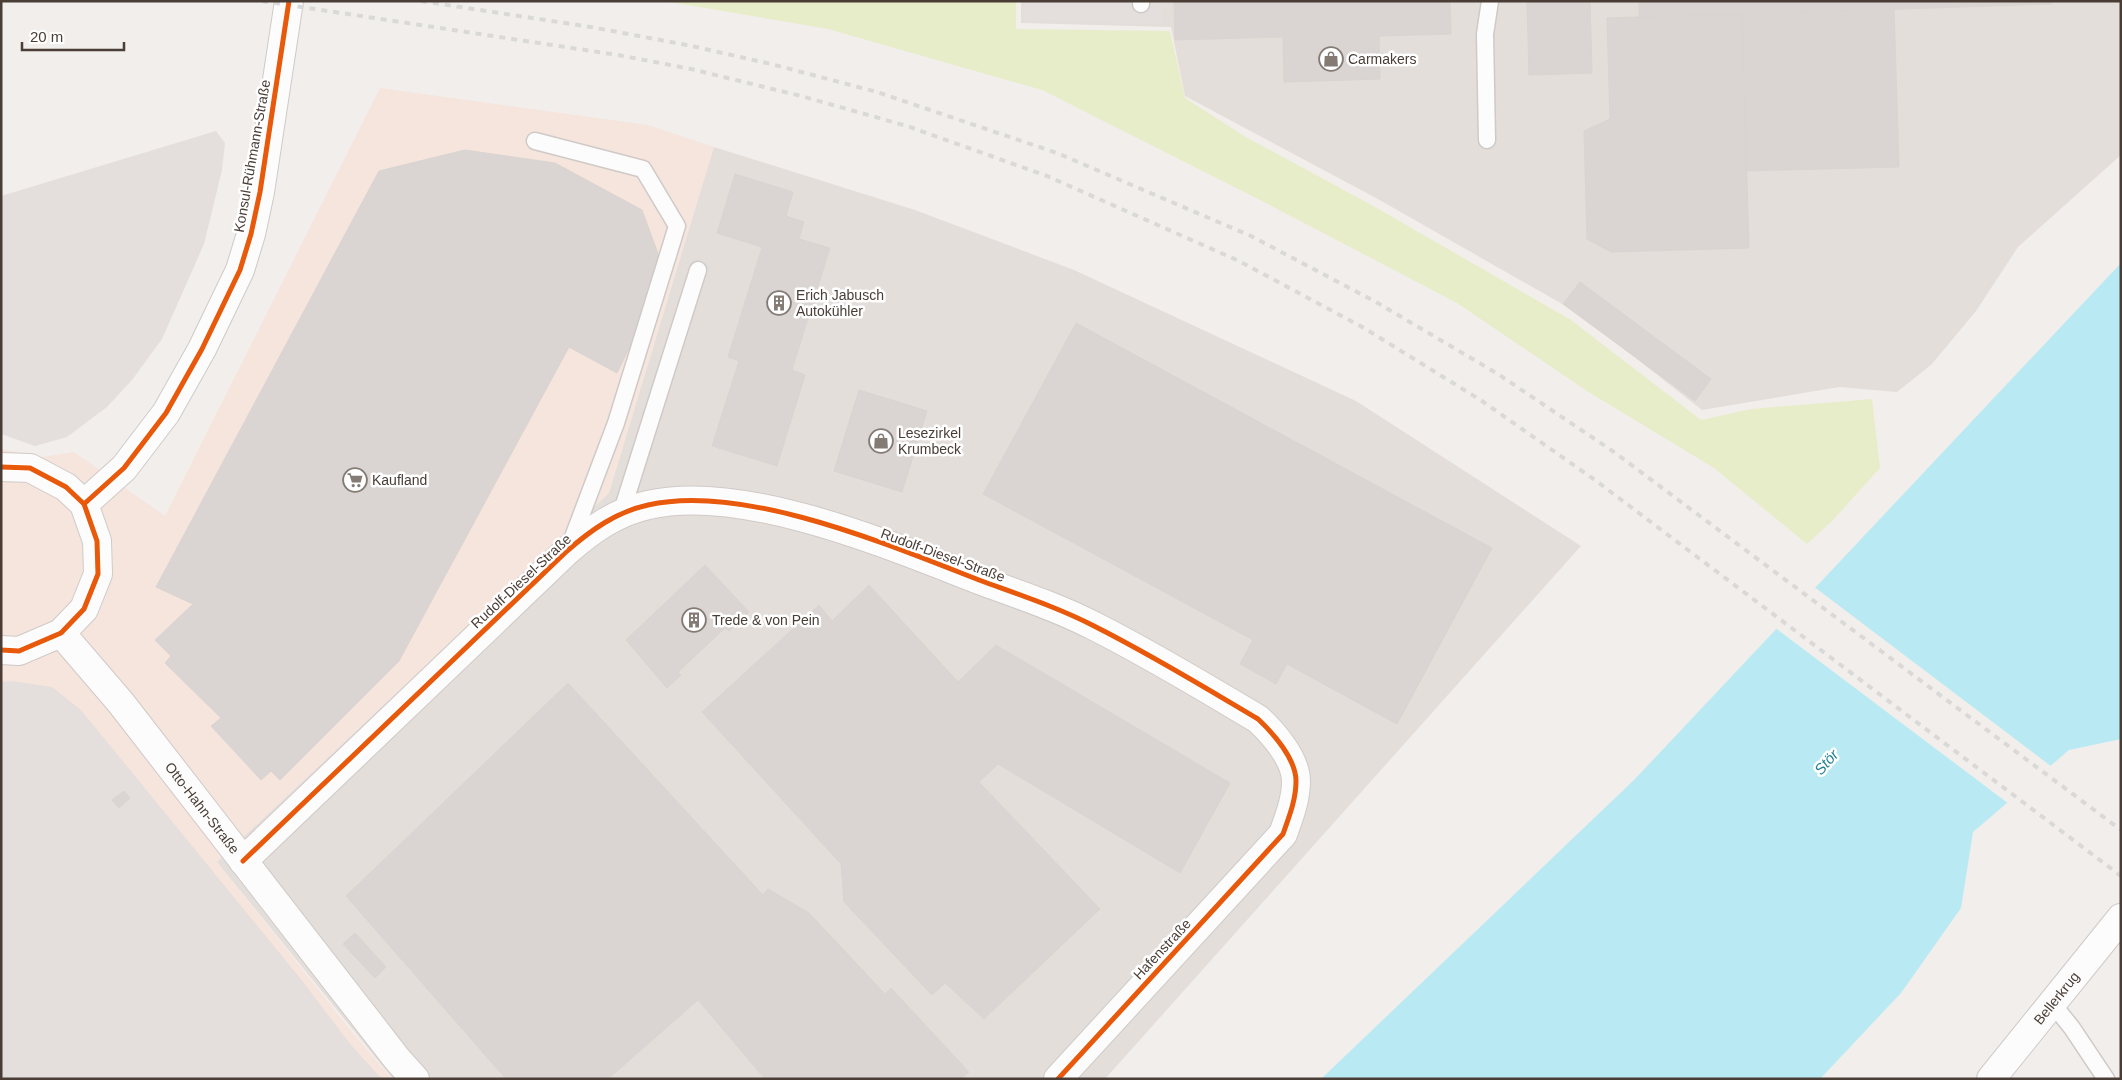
<svg xmlns="http://www.w3.org/2000/svg" width="2122" height="1080" font-family="Helvetica,sans-serif">
<style>
.commercial{fill:#f5e5dd}
.industrial{fill:#e4deda}
.green{fill:#e8edc9}
.parking{fill:#e4dfdc}
.water{fill:#b9eaf3}
.pier{fill:#f2eeeb}
.building{fill:#dad5d2;stroke:#dad4d1}
.lines{fill:none;stroke-linecap:round;stroke-linejoin:round}
.service-casing{stroke:#cfcac7;stroke-width:19}
.minor-casing{stroke:#cfcac7;stroke-width:30}
.tertiary-casing{stroke:#cfcac7;stroke-width:30}
.service{stroke:#fdfcfc;stroke-width:16}
.minor{stroke:#fdfcfc;stroke-width:28}
.tertiary{stroke:#fdfcfc;stroke-width:28}
.rail{stroke:#d9d9d8;stroke-width:4;stroke-dasharray:6 6;stroke-linecap:butt}
.cycleway-casing{stroke:#fff;stroke-width:8}
.cycleway{stroke:#e8590c;stroke-width:5}
.labels{text-anchor:middle;dominant-baseline:central;stroke-width:5;stroke-linejoin:round;paint-order:stroke}
.poi-label{font-size:14px;fill:#493d36;stroke:#fff;text-anchor:start}
.street-label{font-size:14px;fill:#493d36;stroke:#fff}
.water-label{font-size:15px;font-style:italic;fill:#218093;stroke:#fff}
</style>
<rect width="100%" height="100%" fill="#f2eeeb"/>
<!-- commercial -->
<path class="commercial" d="M380 88 648 125 714 147 609 493 217 862 352 1032 392 1079H1V449L43 457 74 452 165 516Z"/>
<!-- industrial -->
<path class="industrial" d="M1021 1H2121V155L2018 247 1976 311 1931 365 1897 392 1839 387 1702 410 1578 313 1376 198 1185 96 1171 27 1021 23Z
M714 147 915 210 1074 270 1356 401 1581 546 1105 1079H393L217 862 609 493Z"/>
<!-- green -->
<path class="green" d="M664 1H1016V29L1170 31 1185 98 1244 136 1375 207 1571 320 1701 420 1751 409 1872 399 1880 468 1833 520 1807 544 1714 468 1587 391 1457 303 1264 202 1042 90 828 29Z"/>
<!-- parking -->
<path class="parking" d="M1024 1H1162V23L1024 22Z
M216 131 225 143 222 170 204 244 162 339 132 380 107 407 67 437 35 446 1 434V196Z
M11 681 52 687 81 710 300 978 351 1045 382 1079H1V682Z"/>
<!-- water -->
<path class="water" d="M2121 263V739L2069 750 1973 832 1961 908 1901 993 1820 1079H1321L1635 779Z"/>
<!-- pier -->
<path class="pier" d="M1813 586 2052 767 2009 804 1774 627Z"/>
<!-- building -->
<path class="building" d="M1174 1H1450L1451 34 1379 36 1380 79 1284 82 1283 37 1175 40Z
M1527 1H1590L1592 73 1529 75Z
M1639 1H1783L1784 13 1639 17Z
M1783 1H2052V4L1784 13Z
M1894 9 1899 167 1746 171 1742 14Z
M1742 14 1749 248 1611 252 1587 239 1584 131 1610 119 1607 18Z
M465 150 555 163 642 210 660 259 634 338 617 373 569 347 399 661 280 780 271 771 261 780 211 726 221 718 165 663 171 656 155 640 193 604 156 587 379 171Z
M735 174 793 192 786 216 804 222 799 239 830 248 792 370 805 375 777 466 712 446 739 361 728 357 762 247 717 233Z
M1580 282 1711 379 1695 401 1563 304Z
M1076 323 1492 548 1397 724 1287 664 1276 684 1240 664 1253 640 983 494Z
M859 390 927 411 902 492 834 471Z
M705 565 749 612 729 631 725 628 678 672 681 675 667 688 626 640Z
M869 585 958 682 996 645 1230 783 1180 873 998 764 979 782 1100 909 984 1019 945 983 932 995 844 902 841 864 702 712 819 605 832 621Z
M568 683 763 895 768 889 809 913 885 994 891 988 969 1072 961 1079H765L698 1000 608 1079H506L346 896Z
M124 791 130 798 119 808 112 800Z
M355 933 386 967 375 978 343 944Z"/>
<g class="lines">
<!-- service casing -->
<g class="service-casing">
<path id="service" d="M1141 1V4
M1487 140 1485 34 1490 1
M535 141 643 169 677 226 616 423 570 545
M621 514 698 270
M2052 1003 2072 1028 2106 1079"/>
</g>
<!-- minor casing -->
<g class="minor-casing">
<g id="minor">
<path id="s1" d="M61 633 121 703 397 1059 415 1079"/>
<path d="M243 861 567 551C591 530 616 512 648 505 743 483 889 545 979 580 1017 594 1057 607 1094 626 1150 654 1204 687 1258 719 1273 733 1296 759 1296 781 1296 800 1289 817 1283 834L1058 1079"/>
<path id="s2" d="M1991 1079 2121 918"/>
</g>
</g>
<!-- tertiary casing -->
<g class="tertiary-casing">
<path id="tertiary" d="M1 467 30 468 66 487 84 504 97 541 98 574 84 609 61 633 19 651 1 650
M84 504 124 468 166 413 202 349 240 270 251 234 260 192 289 1"/>
</g>
<!-- service -->
<use href="#service" class="service"/>
<!-- minor -->
<use href="#minor" class="minor"/>
<!-- tertiary -->
<use href="#tertiary" class="tertiary"/>
<!-- rail -->
<path class="rail" d="M262 1 618 55 691 69 801 96 907 126 1047 176 1239 261 1364 328 1482 401 1595 480 2121 876
M421 1 591 27 692 46 771 64 877 92 1057 153 1251 236 1376 302 1498 374 1614 452 2121 830"/>
<!-- cycleway casing -->
<g class="cycleway-casing">
<path id="cycleway" d="M1 467 30 468 66 487 84 504 97 541 98 574 84 609 61 633 19 651 1 650
M84 504 124 468 166 413 202 349 240 270 251 234 260 192 289 1
M243 861 567 551C591 530 616 512 648 505 743 483 889 545 979 580 1017 594 1057 607 1094 626 1150 654 1204 687 1258 719 1273 733 1296 759 1296 781 1296 800 1289 817 1283 834L1058 1079"/>
</g>
<!-- cycleway -->
<use href="#cycleway" class="cycleway"/>
</g>
<!-- icons -->
<defs>
<g id="shop-ring" transform="scale(1.25)"><circle r="9.5" fill="#fff" stroke="#847b75" stroke-width="1.5"/><path d="M-5-2.5h2.3a2.7 3.5 0 0 1 5.4 0H5L5.5 6h-11ZM-1.5-2.5h3a1.5 2.3 0 0 0-3 0Z" fill="#847b75"/></g>
<g id="building-ring" transform="scale(1.25)"><circle r="9.5" fill="#fff" stroke="#847b75" stroke-width="1.5"/><path d="M-4-6H4V6H1V3H-1V6H-4ZM-2.5-4.3h1.7v1.8h-1.7ZM.8-4.3h1.7v1.8H.8ZM-2.5-1h1.7V.8h-1.7ZM.8-1h1.7V.8H.8Z" fill="#847b75"/></g>
<g id="supermarket-ring" transform="scale(1.25)"><circle r="9.5" fill="#fff" stroke="#847b75" stroke-width="1.5"/><path d="M-6-5.5h2.5l.6 2H6L4.5 2H-2.5L-4.4-4H-6ZM-1.5 3.2a1.3 1.3 0 1 0 .1 0ZM3 3.2a1.3 1.3 0 1 0 .1 0Z" fill="#847b75"/></g>
</defs>
<g fill-rule="evenodd">
<use href="#shop-ring" x="1331" y="59"/>
<use href="#building-ring" x="779" y="303"/>
<use href="#shop-ring" x="881" y="441"/>
<use href="#supermarket-ring" x="355" y="480"/>
<use href="#building-ring" x="694" y="620"/>
</g>
<g class="labels">
<!-- poi labels -->
<g class="poi-label">
<text x="1348" y="59">Carmakers</text>
<text x="796" y="295">Erich Jabusch<tspan x="796" dy="16">Autokühler</tspan></text>
<text x="898" y="433">Lesezirkel<tspan x="898" dy="16">Krumbeck</tspan></text>
<text x="372" y="480">Kaufland</text>
<text x="712" y="620">Trede &amp; von Pein</text>
</g>
<!-- street labels -->
<g class="street-label">
<text transform="translate(252 156) rotate(-80)">Konsul-Rühmann-Straße</text>
<text transform="translate(943 555) rotate(20)">Rudolf-Diesel-Straße</text>
<text transform="translate(521 581) rotate(-43)">Rudolf-Diesel-Straße</text>
<text stroke="none"><textPath href="#s1" startOffset="225">Otto-Hahn-Straße</textPath></text>
<text transform="translate(1162 949) rotate(-47)">Hafenstraße</text>
<text stroke="none"><textPath href="#s2" startOffset="104">Bellerkrug</textPath></text>
</g>
<!-- water labels -->
<g class="water-label">
<text transform="translate(1826 762) rotate(-48)">Stör</text>
</g>
</g>
<!-- border -->
<rect width="2122" height="1080" fill="none" stroke="#493d36" stroke-width="5"/>
<!-- scale -->
<path d="M22 42v8h102v-8" fill="none" stroke="#493d36" stroke-width="2.5"/>
<text x="30" y="42" font-size="15" fill="#493d36" stroke="#ffffff" stroke-width="4" paint-order="stroke">20 m</text>
</svg>
